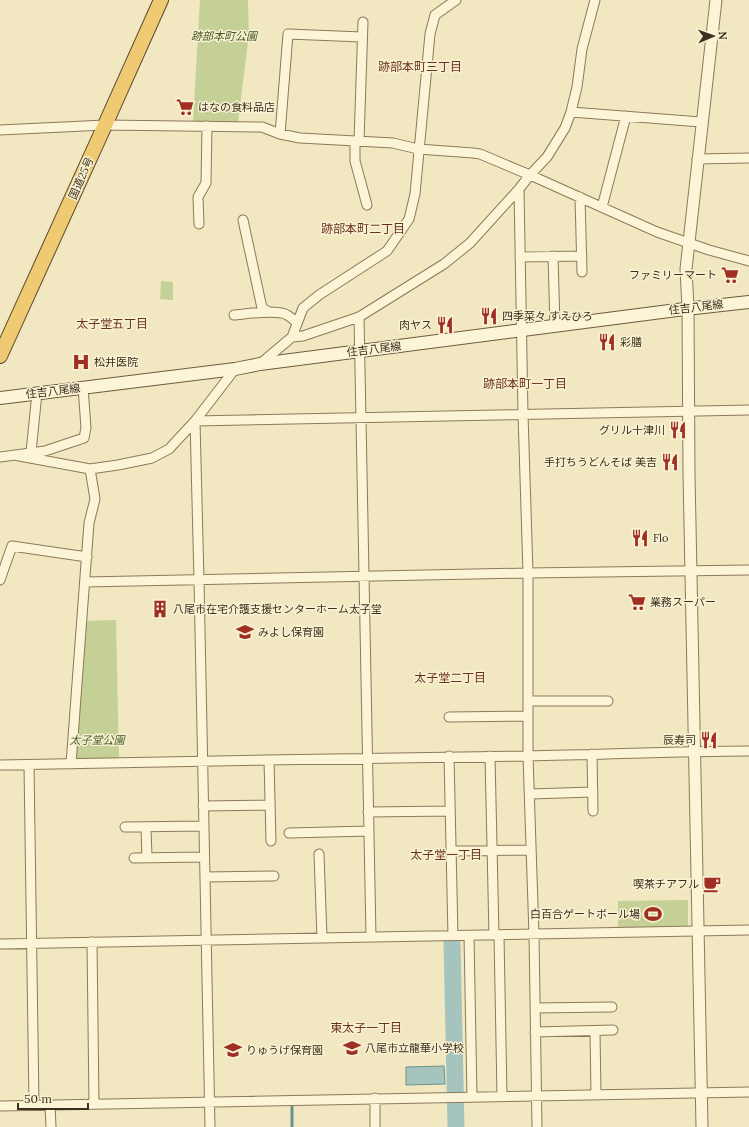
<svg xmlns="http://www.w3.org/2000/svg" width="749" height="1127" font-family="Lora,'Noto Sans JP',serif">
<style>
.green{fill:#c4d095}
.water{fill:#a5c4be;stroke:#6b938d}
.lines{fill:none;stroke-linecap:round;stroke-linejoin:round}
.stream{stroke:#6b938d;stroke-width:3}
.river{stroke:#a5c4be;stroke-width:17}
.minor-casing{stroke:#8d7958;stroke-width:11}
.tertiary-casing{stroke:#8d7958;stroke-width:13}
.secondary-casing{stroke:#6f5a3b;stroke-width:14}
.trunk-casing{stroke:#5a462c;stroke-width:16}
.minor{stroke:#fbf4d6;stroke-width:9}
.tertiary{stroke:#fbf4d6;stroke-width:11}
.secondary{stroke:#fbf4d6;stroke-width:12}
.trunk{stroke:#efca72;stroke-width:14}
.labels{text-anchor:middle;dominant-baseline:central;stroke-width:3;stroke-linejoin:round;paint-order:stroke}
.park-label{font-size:11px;font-style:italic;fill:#465a22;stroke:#f8f1d3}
.poi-label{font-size:11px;fill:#3c2f1d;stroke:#f8f1d3;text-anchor:start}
.street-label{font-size:11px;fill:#3c2f1d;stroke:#f8f1d3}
.neighbourhood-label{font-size:12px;fill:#6b3219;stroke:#f8f1d3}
</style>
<rect width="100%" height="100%" fill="#f1e8c2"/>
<!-- green -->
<path class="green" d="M200 0H248L249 34 238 122H193Z
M161 281 173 282V300L160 299Z
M116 620 119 761 80 762 74 757 86 621Z
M688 900V926L618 928V901Z"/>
<!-- water -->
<path class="water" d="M444 1066 445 1084 406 1085V1067Z"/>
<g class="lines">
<!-- stream -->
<path class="stream" d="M292 1104V1127"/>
<!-- river -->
<path class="river" d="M452 943 456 1127"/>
<!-- minor casing -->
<g class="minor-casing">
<path id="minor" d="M571 112 701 122
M0 130 105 125 262 127 280 134 300 138 393 143 418 149 473 153 480 154 530 175 657 232 709 250 749 261
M280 134 288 34 362 37
M355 141V161L367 205
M359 141 363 22
M697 159 749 158
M519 189 523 414 528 573V756L534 935 537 1127
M580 197 582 272
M602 207 626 116
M243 220 262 308 269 312
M199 224 198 197 206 183 207 126
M553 256 555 326
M520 257 582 256
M234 315C246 314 278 309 287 315 291 317 294 320 297 323
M359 317 371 937
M292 337 303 336 359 317 444 264 470 243 519 189 530 175 547 157 565 128 571 112 577 87 582 49 595 0
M260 364 292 337 303 308 319 295 387 251 409 219 415 194 430 34 435 15 456 0
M195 421 199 580 210 1127
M195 421 749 410
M31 452 37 393
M14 455 90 469 118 465 152 458 169 449 195 421 235 369
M0 457 45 451 84 438 86 428 83 387
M0 580 12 546 87 557
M85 582 528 573 749 570
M528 701H608
M449 717 528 716
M592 754 593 811
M449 756 453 936
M490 756 494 935
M269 760 271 841
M71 764 89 523 95 499 90 469
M0 765C176 762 351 758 527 756 601 755 675 751 749 751
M29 765 34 1105
M530 794 593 792
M203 806 270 805
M368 812 450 811
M125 827 203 826
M146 827 147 858
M289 833 369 831
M451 851 531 850
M319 854 322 938
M134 858 204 857
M205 877 274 876
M499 935 502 1096
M469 936 472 1097
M92 942 94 1104
M0 944C250 938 499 936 749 930
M535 1008 612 1007
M595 1031 596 1095
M535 1032 613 1030
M50 1105 51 1127
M0 1106 749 1092
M375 1127V1098"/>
</g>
<!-- tertiary casing -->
<g class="tertiary-casing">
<path id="tertiary" d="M702 1127 689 474 688 308 686 269 716 0"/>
</g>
<!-- secondary casing -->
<g class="secondary-casing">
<path id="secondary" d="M0 398 235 369 260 364 677 310 749 302"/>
</g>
<!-- trunk casing -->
<g class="trunk-casing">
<path id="trunk" d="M0 356 105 125 161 0"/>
</g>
<!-- minor -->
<use href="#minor" class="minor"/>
<!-- tertiary -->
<use href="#tertiary" class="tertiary"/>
<!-- secondary -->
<use href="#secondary" class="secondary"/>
<!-- trunk -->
<use href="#trunk" class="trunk"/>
</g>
<!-- icons -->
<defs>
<g id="supermarket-bare" transform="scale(1.38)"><path d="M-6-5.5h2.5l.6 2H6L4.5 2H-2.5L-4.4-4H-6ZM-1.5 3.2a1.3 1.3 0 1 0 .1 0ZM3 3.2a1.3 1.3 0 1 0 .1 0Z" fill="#a02f23" stroke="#f8f1d3" stroke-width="2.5" paint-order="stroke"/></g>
<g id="restaurant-bare" transform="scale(1.38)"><path d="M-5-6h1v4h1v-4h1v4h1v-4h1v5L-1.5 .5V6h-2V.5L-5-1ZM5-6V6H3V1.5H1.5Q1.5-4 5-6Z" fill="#a02f23" stroke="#f8f1d3" stroke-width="2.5" paint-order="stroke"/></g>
<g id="hospital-bare" transform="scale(1.38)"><path d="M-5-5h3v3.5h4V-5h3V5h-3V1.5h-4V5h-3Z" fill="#a02f23" stroke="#f8f1d3" stroke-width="2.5" paint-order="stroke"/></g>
<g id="building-bare" transform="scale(1.38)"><path d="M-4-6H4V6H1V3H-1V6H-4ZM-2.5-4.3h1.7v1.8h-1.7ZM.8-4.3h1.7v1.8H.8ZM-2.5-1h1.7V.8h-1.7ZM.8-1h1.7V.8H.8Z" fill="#a02f23" stroke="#f8f1d3" stroke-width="2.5" paint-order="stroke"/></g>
<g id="school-bare" transform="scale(1.38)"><path d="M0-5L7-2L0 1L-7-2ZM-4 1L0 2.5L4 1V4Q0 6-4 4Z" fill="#a02f23" stroke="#f8f1d3" stroke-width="2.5" paint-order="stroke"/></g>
<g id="cafe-bare" transform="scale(1.38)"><path d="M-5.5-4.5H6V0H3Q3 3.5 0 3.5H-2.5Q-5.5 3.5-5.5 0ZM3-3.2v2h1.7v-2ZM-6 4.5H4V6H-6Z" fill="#a02f23" stroke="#f8f1d3" stroke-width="2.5" paint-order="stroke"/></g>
<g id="stadium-bare" transform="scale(1.38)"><path d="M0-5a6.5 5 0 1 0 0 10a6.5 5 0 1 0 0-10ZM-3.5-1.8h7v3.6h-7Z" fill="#a02f23" stroke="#f8f1d3" stroke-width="2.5" paint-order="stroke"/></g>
</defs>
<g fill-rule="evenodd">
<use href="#supermarket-bare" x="185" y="107"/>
<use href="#supermarket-bare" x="730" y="275"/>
<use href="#restaurant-bare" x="489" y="316"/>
<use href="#restaurant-bare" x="445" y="325"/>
<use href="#restaurant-bare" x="607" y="342"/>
<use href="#hospital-bare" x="81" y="362"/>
<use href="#restaurant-bare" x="678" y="430"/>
<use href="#restaurant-bare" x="670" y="462"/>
<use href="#restaurant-bare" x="640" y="538"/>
<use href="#supermarket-bare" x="637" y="602"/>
<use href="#building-bare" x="160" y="609"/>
<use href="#school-bare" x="245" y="632"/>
<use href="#restaurant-bare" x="709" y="740"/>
<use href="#cafe-bare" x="712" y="884"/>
<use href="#stadium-bare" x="653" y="914"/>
<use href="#school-bare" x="352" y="1048"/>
<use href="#school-bare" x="233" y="1050"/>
</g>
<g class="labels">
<!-- park labels -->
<g class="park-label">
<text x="224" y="36">跡部本町公園</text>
<text x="97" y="740">太子堂公園</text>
</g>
<!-- poi labels -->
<g class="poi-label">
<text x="198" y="107">はなの食料品店</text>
<text x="717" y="275" text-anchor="end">ファミリーマート</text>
<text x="502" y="316">四季菜々 すえひろ</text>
<text x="432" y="325" text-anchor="end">肉ヤス</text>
<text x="620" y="342">彩膳</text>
<text x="94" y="362">松井医院</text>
<text x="665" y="430" text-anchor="end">グリル十津川</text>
<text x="657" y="462" text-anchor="end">手打ちうどんそば 美吉</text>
<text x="653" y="538">Flo</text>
<text x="650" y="602">業務スーパー</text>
<text x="173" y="609">八尾市在宅介護支援センターホーム太子堂</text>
<text x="258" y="632">みよし保育園</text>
<text x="696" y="740" text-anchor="end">辰寿司</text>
<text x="699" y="884" text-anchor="end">喫茶チアフル</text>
<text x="640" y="914" text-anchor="end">白百合ゲートボール場</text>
<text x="365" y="1048">八尾市立龍華小学校</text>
<text x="246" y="1050">りゅうげ保育園</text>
</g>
<!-- street labels -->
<g class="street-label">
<text transform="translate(81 178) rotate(-66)">国道25号</text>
<text transform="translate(696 307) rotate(-7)">住吉八尾線</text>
<text transform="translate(374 349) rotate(-7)">住吉八尾線</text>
<text transform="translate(53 391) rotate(-7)">住吉八尾線</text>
</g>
<!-- neighbourhood labels -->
<g class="neighbourhood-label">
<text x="420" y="66">跡部本町三丁目</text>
<text x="363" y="228">跡部本町二丁目</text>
<text x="112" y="323">太子堂五丁目</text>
<text x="525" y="383">跡部本町一丁目</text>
<text x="450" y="677">太子堂二丁目</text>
<text x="446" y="854">太子堂一丁目</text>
<text x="366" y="1027">東太子一丁目</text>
</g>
</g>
<!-- north arrow -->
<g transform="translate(713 36) rotate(88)" stroke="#f8f1d3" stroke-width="3" paint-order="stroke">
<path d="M0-3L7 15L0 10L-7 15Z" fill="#3c2f1d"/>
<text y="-6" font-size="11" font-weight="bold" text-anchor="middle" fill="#3c2f1d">N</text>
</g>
<!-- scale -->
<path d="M18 1103v6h70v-6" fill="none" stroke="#3c2f1d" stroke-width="2"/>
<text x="24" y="1103" font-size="12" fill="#3c2f1d" stroke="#f8f1d3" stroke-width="3" paint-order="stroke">50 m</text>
</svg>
